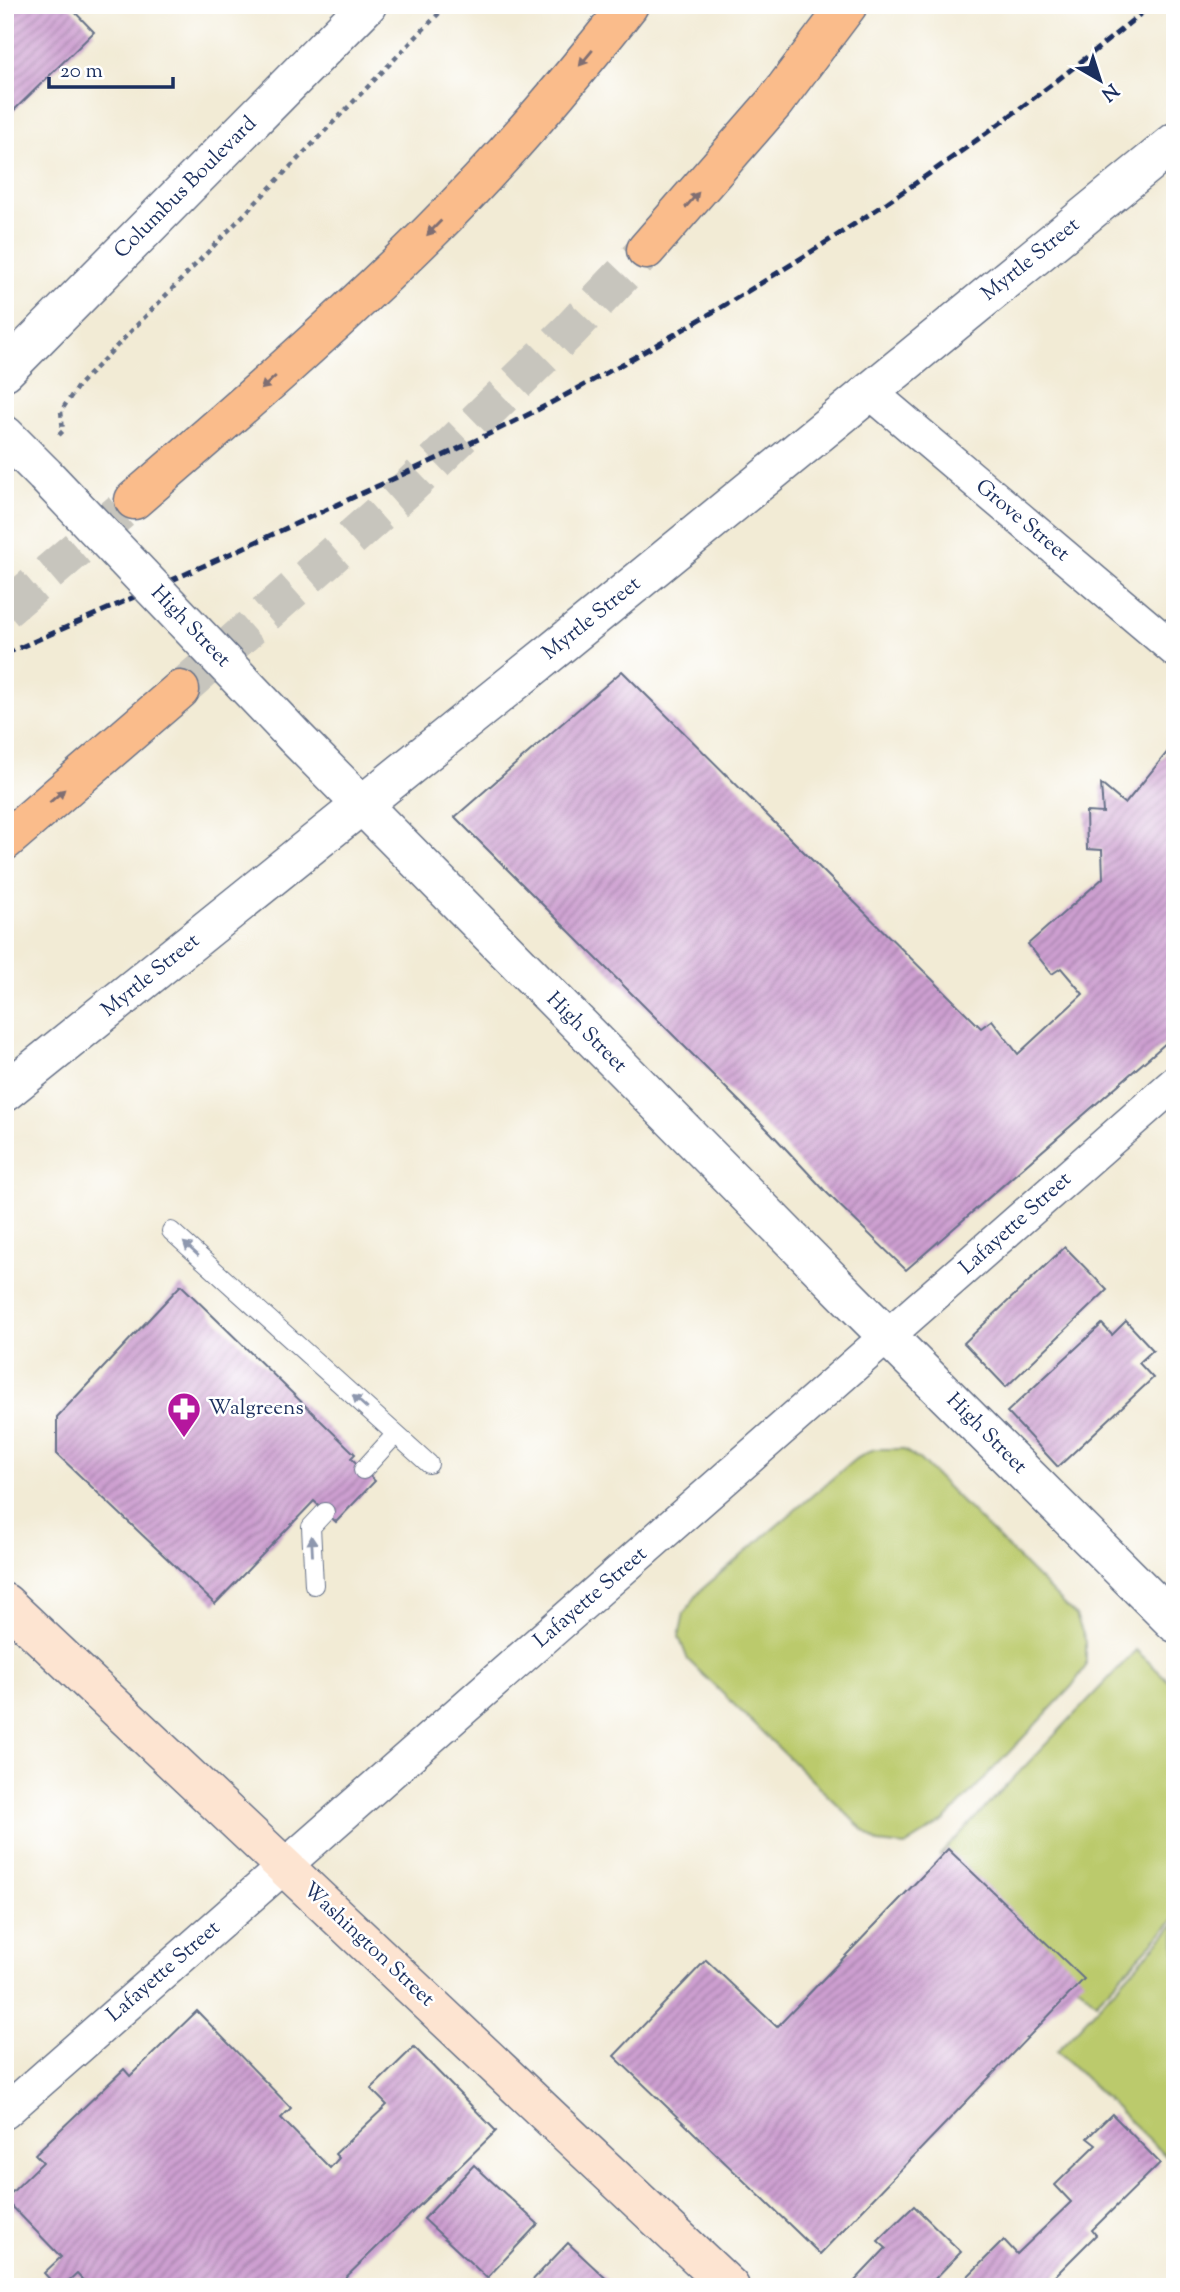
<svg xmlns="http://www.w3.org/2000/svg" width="1180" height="2292" font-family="'Sorts Mill Goudy',serif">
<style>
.park{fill:#bbca6c;stroke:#6b7c65;stroke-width:2}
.building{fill:url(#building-hatch)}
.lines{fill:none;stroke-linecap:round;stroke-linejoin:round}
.motorway-tunnel{stroke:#c7c5bd;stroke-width:38;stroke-dasharray:38 19;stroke-linecap:butt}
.service-casing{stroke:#667188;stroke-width:20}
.minor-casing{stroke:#667188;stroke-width:36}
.tertiary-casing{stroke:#667188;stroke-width:41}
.secondary-casing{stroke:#667188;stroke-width:41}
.motorway-casing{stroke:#667188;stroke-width:41}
.path{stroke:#667188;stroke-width:4.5;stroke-dasharray:5 5;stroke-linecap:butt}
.service{stroke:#fff;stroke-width:18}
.minor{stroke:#fff;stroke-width:33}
.tertiary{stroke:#fff;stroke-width:38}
.secondary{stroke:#fde4d1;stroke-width:38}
.motorway{stroke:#fabc8b;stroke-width:38}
.rail{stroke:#1b2f5e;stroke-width:5;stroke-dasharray:10 5;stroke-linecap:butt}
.tertiary-bridge-casing{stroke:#667188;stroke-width:41;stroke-linecap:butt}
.tertiary-bridge{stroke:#fff;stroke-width:38}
.oneway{fill:#7f6e72}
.oneway2{fill:#8d97ae}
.labels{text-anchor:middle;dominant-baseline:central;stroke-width:5;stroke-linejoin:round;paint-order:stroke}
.street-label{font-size:21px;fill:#1b2f5e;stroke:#fff}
.poi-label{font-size:21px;fill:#1b2f5e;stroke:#fff;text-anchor:start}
</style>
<defs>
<pattern id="building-hatch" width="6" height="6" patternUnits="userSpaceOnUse" patternTransform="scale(1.75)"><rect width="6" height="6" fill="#cd9fd0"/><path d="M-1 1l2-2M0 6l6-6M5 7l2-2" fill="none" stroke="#a682ac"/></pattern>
</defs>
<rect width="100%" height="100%" fill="#fff"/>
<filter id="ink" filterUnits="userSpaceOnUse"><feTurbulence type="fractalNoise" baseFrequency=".0143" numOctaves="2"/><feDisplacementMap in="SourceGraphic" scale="14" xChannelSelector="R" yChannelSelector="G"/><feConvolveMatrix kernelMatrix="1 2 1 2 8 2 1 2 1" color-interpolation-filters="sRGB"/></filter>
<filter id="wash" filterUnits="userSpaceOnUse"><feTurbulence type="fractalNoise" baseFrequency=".00686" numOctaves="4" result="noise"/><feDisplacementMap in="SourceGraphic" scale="28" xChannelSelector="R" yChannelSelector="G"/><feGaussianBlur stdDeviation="1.57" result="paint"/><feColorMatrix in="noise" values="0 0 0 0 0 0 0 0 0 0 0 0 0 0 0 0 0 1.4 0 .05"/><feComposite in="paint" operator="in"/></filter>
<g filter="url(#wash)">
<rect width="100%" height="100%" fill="#f2ebd5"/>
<!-- park -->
<path class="park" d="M874 1449H902L920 1460 1076 1616 1086 1642V1666L1072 1686 944 1821 905 1846 878 1843 856 1823 688 1660 679 1637 684 1613 701 1590 854 1460Z
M1136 1650 1175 1687V1919L1096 2002 940 1855Z
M1175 1924V2165L1057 2051Z"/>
<g id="blocks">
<!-- building -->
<path class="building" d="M5 5H68L94 32 5 119Z
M622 671 981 1028 992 1020 1018 1054 1083 994 1061 968 1052 974 1028 944 1103 878 1102 850 1087 849 1086 812 1103 813 1101 784 1125 804 1169 750 1175 756V1035L906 1270 826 1192 771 1133 455 817Z
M1065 1247 1107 1290 1006 1387 964 1343Z
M181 1285 355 1454 351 1458 375 1481 336 1522 314 1501 215 1604 57 1454V1417Z
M1126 1321 1153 1350 1139 1363 1153 1378 1058 1467 1007 1412 1102 1324 1112 1335Z
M948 1849 1084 1979 820 2254 614 2056 706 1960 777 2027Z
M197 2011 291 2108 281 2118 330 2168 339 2158 335 2154 387 2105 371 2089 414 2047 496 2131 336 2287H89L77 2274 63 2287H57L44 2273 61 2257 5 2199 43 2162 35 2154 124 2069 130 2076Z
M1112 2114 1160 2163 1092 2230 1096 2235 1044 2287H957L1004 2240 1017 2254 1071 2202 1055 2185 1096 2145 1087 2138Z
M474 2165 538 2224 487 2278 424 2219Z
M914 2206 961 2252 927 2287H855L852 2284 886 2248 878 2241Z
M568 2243 615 2287H526Z"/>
</g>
</g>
<g filter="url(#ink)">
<use href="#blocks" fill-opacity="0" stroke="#667188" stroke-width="2"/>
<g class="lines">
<!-- motorway-tunnel -->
<path class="motorway-tunnel" d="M5 610 134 500
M180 690 408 488 570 330 646 250"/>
<!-- service casing -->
<g class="service-casing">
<path id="service" d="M171 1231 429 1464
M363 1470 395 1435
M314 1585 311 1527 325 1512"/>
</g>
<!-- minor casing -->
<g class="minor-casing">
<path id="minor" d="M870 392 1175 650
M5 2112 1175 1083"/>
</g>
<!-- tertiary casing -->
<g class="tertiary-casing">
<path id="tertiary" d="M5 371 367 5
M5 435 45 475
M295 737 864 1313 1175 1623
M5 1092 559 646 1175 142"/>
</g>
<!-- secondary casing -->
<g class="secondary-casing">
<path id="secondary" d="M5 1603 730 2287"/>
</g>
<!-- motorway casing -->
<g class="motorway-casing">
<path id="motorway" d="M646 250 774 103 848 5
M134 500C235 413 335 326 429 233 501 162 567 84 629 5
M5 841 180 690"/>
</g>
<!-- path -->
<path class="path" d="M59 435 63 431 61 411 78 386 447 5"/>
<!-- service -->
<use href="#service" class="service"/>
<!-- minor -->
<use href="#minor" class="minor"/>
<!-- tertiary -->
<use href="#tertiary" class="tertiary"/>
<!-- secondary -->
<use href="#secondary" class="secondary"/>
<!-- motorway -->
<use href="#motorway" class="motorway"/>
<!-- rail -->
<path class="rail" d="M5 654C127 601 248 546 369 490 445 455 522 420 595 379 791 272 980 148 1151 5"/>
<!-- tertiary-bridge casing -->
<g class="tertiary-bridge-casing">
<path id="tertiary-bridge" d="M45 475 295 737"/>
</g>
<!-- tertiary-bridge -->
<use href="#tertiary-bridge" class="tertiary-bridge"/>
</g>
<!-- one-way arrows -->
<defs><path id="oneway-solid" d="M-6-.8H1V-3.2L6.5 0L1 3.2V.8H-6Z" transform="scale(1.75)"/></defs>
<g class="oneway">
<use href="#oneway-solid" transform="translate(586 58) rotate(130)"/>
<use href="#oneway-solid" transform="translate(692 200) rotate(-49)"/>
<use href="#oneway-solid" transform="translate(434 228) rotate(134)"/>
<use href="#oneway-solid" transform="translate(268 383) rotate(138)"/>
<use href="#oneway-solid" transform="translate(57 796) rotate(-41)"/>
</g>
<g class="oneway2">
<use href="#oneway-solid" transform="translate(191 1249) rotate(-138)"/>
<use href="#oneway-solid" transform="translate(360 1402) rotate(-138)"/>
<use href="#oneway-solid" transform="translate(312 1546) rotate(-93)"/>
</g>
</g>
<!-- icons -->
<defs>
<g id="pharmacy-pin" transform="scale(1.75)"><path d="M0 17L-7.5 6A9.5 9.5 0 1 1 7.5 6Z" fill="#b5179e" stroke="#fff"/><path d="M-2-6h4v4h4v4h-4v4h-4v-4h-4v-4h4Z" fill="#fff"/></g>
</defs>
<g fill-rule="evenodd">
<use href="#pharmacy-pin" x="184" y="1409"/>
</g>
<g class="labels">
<!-- street labels -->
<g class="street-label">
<text transform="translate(186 188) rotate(-45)">Columbus Boulevard</text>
<text transform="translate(1031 260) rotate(-39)">Myrtle Street</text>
<text transform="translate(1022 521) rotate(40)">Grove Street</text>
<text transform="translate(592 619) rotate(-39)">Myrtle Street</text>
<text transform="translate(190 627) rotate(46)">High Street</text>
<text transform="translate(151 976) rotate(-39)">Myrtle Street</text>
<text transform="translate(586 1033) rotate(45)">High Street</text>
<text transform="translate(1016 1224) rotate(-42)">Lafayette Street</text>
<text transform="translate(986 1434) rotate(45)">High Street</text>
<text transform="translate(591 1598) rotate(-41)">Lafayette Street</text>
<text transform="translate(368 1945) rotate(43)">Washington Street</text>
<text transform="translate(164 1972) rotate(-41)">Lafayette Street</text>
</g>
<!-- poi labels -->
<g class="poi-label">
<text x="208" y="1409">Walgreens</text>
</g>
</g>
<!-- margin -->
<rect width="1180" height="2292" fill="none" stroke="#fff" stroke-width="28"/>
<!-- north arrow -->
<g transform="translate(1100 80) rotate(141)" stroke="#ffffff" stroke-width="5" paint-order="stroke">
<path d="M0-5L12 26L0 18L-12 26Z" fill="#1b2f5e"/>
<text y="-10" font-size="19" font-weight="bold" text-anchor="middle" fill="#1b2f5e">N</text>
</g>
<!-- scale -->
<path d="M49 77v10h124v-10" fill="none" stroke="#1b2f5e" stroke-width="3.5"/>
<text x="60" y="77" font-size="21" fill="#1b2f5e" stroke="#ffffff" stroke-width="5" paint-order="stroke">20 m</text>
</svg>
